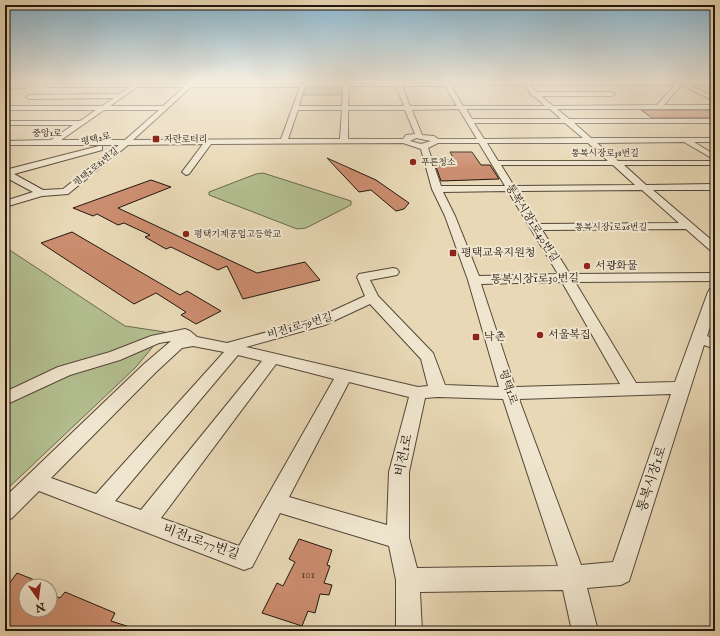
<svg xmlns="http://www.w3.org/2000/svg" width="720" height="636" font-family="'IM FELL English','Noto Serif KR',serif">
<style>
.green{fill:#b3bf90;stroke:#6a6a50}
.building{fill:#cb8d6f;stroke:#22160f}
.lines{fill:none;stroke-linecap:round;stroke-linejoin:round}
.minor-casing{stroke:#544638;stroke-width:2}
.minor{fill:#f0e6cf;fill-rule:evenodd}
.poi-dot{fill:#8f2418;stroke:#f0e6cf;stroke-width:1.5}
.labels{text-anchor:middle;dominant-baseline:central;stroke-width:4;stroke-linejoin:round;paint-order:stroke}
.far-street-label{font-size:9px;fill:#22160f;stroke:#f0e6cf}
.far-poi-label{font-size:9px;fill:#22160f;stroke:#f0e6cf;text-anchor:start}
.street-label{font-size:11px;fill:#22160f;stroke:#f0e6cf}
.poi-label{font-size:11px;fill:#22160f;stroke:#f0e6cf;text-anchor:start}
.near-number-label{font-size:11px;fill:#4c3427}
.near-street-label{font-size:13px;fill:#22160f;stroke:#f0e6cf}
</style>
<rect width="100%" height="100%" fill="#e8d8b5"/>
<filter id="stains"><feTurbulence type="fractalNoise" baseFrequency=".005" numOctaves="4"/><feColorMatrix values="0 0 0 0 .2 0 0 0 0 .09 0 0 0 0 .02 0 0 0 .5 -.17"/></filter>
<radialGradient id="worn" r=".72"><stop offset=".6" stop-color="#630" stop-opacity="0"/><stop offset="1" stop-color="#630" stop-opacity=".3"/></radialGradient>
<!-- green -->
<path class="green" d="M5 81H44L23 89 5 88Z
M304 86H343V95H303Z
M263 173 351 201V205L306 228 297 229 209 195V192L256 174Z
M5 247 125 326 165 332 136 367 5 491Z"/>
<!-- building -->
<path class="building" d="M641 110H708L715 114V118H652Z
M450 152H472L481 165H490L499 179 441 181 434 161 454 159Z
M327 158 376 180 409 203 404 209 396 211 371 190 359 192Z
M151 180 171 187 118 208 257 273 305 262 320 280 243 299 227 266 218 270 171 247 166 249 145 237 150 235 124 223 118 225 97 214 93 216 73 208Z
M72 232 180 295 187 291 221 311 196 324 181 315 186 312 156 293 134 304 41 243Z
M299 539 332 550 327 565 330 566 324 583 332 585 329 595 320 594 315 613 308 611 302 626 262 613 277 583 283 586 295 562 289 559Z
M17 573 47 585 26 586V610H50V594L60 598 65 592 115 613 111 621 136 629 135 631H5V589Z"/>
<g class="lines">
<!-- minor casing -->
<g class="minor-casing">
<path id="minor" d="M192 81 194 84 343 83V81H349V83H395L394 81H400V83L715 81V85H688L715 97V101L681 85 664 105H715V109H557L569 119H715V123H574L591 138H715V142H694L715 155V160L684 142 597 143 618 161H715V165H624L646 185 715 184V190H653L715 243V252L711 251 686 229 542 230 570 274 715 273V281L575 282 636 383 675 382 708 292 710 289 715 288V311L707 336 715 339V349L704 345 629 581 621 585 587 588 598 631H572L563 590 420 592 422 631H396V580L389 546 280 513 252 567 244 570 39 491 12 518 5 521V497L144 364 171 341 159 343 120 360 70 375 5 405V392L58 367 110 352 151 336 185 329 190 331 197 337 227 343 315 319 365 296 357 277 359 274 393 268 397 269 399 272 397 275 370 280 378 296 433 353 445 385 499 387 468 280 445 216 432 189 421 149 403 143 211 144 189 174 186 175 182 172 203 144 128 145 68 194 42 196 5 207V201L33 192 5 177V170L99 146H102V150L14 174 43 190 63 189 119 145H5V141L51 140 73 125H5V121H80L96 110H5V106H102L114 98 29 99 26 97 29 95 119 94 129 87H48L47 86 50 84H188ZM523 85 531 93 530 95 534 96 545 106H463L451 86ZM529 85H675L657 105 553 106 541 96H612L615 94 612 92H537ZM305 86H343L342 106H299ZM349 86H396L404 106H348ZM402 86H445L457 106H410ZM137 87H184L163 106H110ZM191 87H300L281 139 133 140ZM459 109 477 139H438L434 136 422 135 412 110ZM466 109H550L561 119H472ZM104 110H159L125 140H61ZM298 110H342L340 139H288ZM348 110H405L415 134 406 135 403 139H348ZM474 123H565L583 138 484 139ZM416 138 431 141 421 144 410 141ZM438 143H479L505 186H441L428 148ZM487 143H588L608 161H498ZM501 165H613L635 185 514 186ZM642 190 679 223 538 224 517 191ZM508 191 558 274 479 276 455 216 443 192ZM562 282 620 384 515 387 481 284ZM370 304 421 359 428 386 418 387 246 347 325 325ZM193 346 224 352 96 494 51 478 156 372 182 348ZM238 355 262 361 141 510 115 501ZM276 364 334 379 239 546 161 518ZM349 382 409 397 389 472 387 525 289 497ZM671 394 613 562 581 565 519 399ZM438 397 503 399 558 566 417 568 409 538V472L425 398Z"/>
</g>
<!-- minor -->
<use href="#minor" class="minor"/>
</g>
<!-- sky -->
<linearGradient id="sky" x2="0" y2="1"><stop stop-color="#87b6d1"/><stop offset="0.48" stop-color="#f5edde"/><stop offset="1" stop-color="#f5edde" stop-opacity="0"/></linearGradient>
<rect width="720" height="170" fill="url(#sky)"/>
<!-- markers -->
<g class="poi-dot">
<rect x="152" y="135" width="8" height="8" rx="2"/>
<circle cx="413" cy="162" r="4"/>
<circle cx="186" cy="234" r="4"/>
<rect x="449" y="249" width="8" height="8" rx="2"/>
<circle cx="587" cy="266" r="4"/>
<circle cx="540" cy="335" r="4"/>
<rect x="472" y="333" width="8" height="8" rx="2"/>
</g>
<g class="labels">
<!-- far-street labels -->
<g class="far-street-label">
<text x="47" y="133">중앙1로</text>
<text transform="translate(96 139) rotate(-13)">평택2로</text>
<text x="605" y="153">통복시장로38번길</text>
<text transform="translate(96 167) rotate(-39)">평택2로81번길</text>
<text x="611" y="227">통복시장1로26번길</text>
</g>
<!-- far-poi labels -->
<g class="far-poi-label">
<text x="164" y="139">자란로터리</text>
<text x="421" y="162">푸른청소</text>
<text x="194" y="234">평택기계공업고등학교</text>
</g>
<!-- street labels -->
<g class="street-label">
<text transform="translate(532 223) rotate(58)">통복시장1로40번길</text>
<text transform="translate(535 279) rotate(-1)">통복시장1로30번길</text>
<text transform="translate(300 326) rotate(-16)">비전1로79번길</text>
<text transform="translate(508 387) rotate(72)">평택1로</text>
</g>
<!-- poi labels -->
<g class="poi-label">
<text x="461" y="253">평택교육지원청</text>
<text x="595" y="266">서광화물</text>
<text x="548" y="335">서울복집</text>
<text x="484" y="337">낙촌</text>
</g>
<!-- near-number labels -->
<g class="near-number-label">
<text x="308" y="575">101</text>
</g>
<!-- near-street labels -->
<g class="near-street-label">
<text transform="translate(404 455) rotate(-78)">비전1로</text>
<text transform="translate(652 479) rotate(-72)">통복시장1로</text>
<text transform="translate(201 542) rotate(20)">비전1로77번길</text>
</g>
</g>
<!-- margin -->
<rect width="720" height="636" fill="none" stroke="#e8d8b5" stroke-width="20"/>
<rect x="6" y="6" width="708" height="624" fill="none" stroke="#22160f" stroke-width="2"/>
<rect x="10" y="10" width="700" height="616" fill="none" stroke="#22160f"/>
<!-- north arrow -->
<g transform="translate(38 598) rotate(166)"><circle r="19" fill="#f0e6cf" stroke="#9e9382"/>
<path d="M0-3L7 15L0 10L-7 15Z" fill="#8f2418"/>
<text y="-6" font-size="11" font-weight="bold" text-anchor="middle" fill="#22160f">N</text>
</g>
<rect width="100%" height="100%" filter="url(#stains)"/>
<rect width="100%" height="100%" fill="url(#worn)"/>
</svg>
